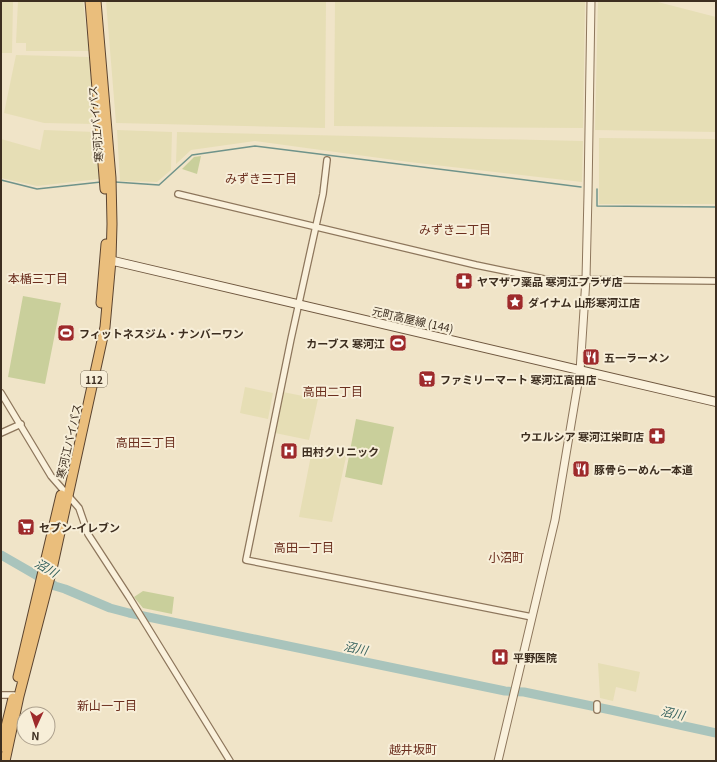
<svg xmlns="http://www.w3.org/2000/svg" width="717" height="762" font-family="Georgia,'Noto Sans JP',serif">
<style>
.farmland{fill:#e6deb5}
.green{fill:#c9cf9b}
.lines{fill:none;stroke-linecap:round;stroke-linejoin:round}
.stream{stroke:#6f938a;stroke-width:1.5}
.river{stroke:#a9c4bc;stroke-width:9}
.minor-casing{stroke:#8d765c;stroke-width:8}
.tertiary-casing{stroke:#8d765c;stroke-width:9}
.secondary-casing{stroke:#6f573f;stroke-width:10}
.trunk-casing{stroke:#5b4430;stroke-width:11}
.minor{stroke:#faf1dc;stroke-width:5.5}
.tertiary{stroke:#faf1dc;stroke-width:7}
.secondary{stroke:#faf1dc;stroke-width:8}
.trunk{stroke:#eabe7c;stroke-width:9}
.labels{text-anchor:middle;dominant-baseline:central;stroke-width:4;stroke-linejoin:round;paint-order:stroke}
.shield{fill:#f7eed8;stroke:#756857;stroke-width:1}
.shield-label{font-size:10px;font-weight:bold;fill:#3d2e20}
.street-label{font-size:11px;fill:#3d2e20;stroke:#f7eed8}
.poi-label{font-size:11px;font-weight:bold;fill:#3d2e20;stroke:#f7eed8;text-anchor:start}
.neighbourhood-label{font-size:12px;fill:#6b2e1e;stroke:#f7eed8}
.water-label{font-size:12px;font-style:italic;fill:#2f5d5a;stroke:#f7eed8}
</style>
<rect width="100%" height="100%" fill="#f0e4c8"/>
<!-- farmland -->
<path class="farmland" d="M1 1H13L12 53H1Z
M18 1H83L89 51H26V43H16Z
M106 1H326L325 128 116 123Z
M335 1H585L583 128 334 126Z
M598 1H654L716 17V132L595 130Z
M16 55 89 57 95 124 44 123 4 113Z
M44 130 95 132 99 179 37 186 1 178V139L40 150Z
M117 130 172 132 171 170 157 182 120 181Z
M177 132 583 141 582 182 409 162 255 141 191 150 176 164Z
M599 138 716 139V204H599Z
M245 387 273 393 268 419 240 413Z
M283 392 318 399 309 440 275 433Z
M313 445 347 452 332 522 299 517Z
M598 663 640 672 636 692 616 687 613 701 600 698Z"/>
<!-- green -->
<path class="green" d="M201 156 197 174 182 169 194 157Z
M23 296 61 303 45 384 8 377Z
M356 419 394 427 382 485 345 477Z
M143 591 174 597 172 614 143 608 134 597Z"/>
<g class="lines">
<!-- stream -->
<path class="stream" d="M1 180 37 189 101 182
M115 182 159 185 192 155 255 146 581 187
M597 189V206L716 207"/>
<!-- river -->
<path class="river" d="M1 555 55 586 65 589 110 608 129 613 505 691 524 692 611 710 716 733"/>
<!-- minor casing -->
<g class="minor-casing">
<path id="minor" d="M327 160 323 194 291 339 246 560 532 617
M178 194 476 265 544 279 716 281
M1 393 51 476 79 508 88 534 129 597 230 761
M1 433 21 424
M1 695H14
M597 704V710"/>
</g>
<!-- tertiary casing -->
<g class="tertiary-casing">
<path id="tertiary" d="M498 761 555 520 580 371 586 279 588 194 591 1"/>
</g>
<!-- secondary casing -->
<g class="secondary-casing">
<path id="secondary" d="M105 259 716 402"/>
</g>
<!-- trunk casing -->
<g class="trunk-casing">
<path id="trunk" d="M90 1 105 189
M101 303 106 244
M18 677 61 495
M1 747 13 698
M5 761 19 696 52 569 105 327 111 260 112 224 111 178 96 1"/>
</g>
<!-- minor -->
<use href="#minor" class="minor"/>
<!-- tertiary -->
<use href="#tertiary" class="tertiary"/>
<!-- secondary -->
<use href="#secondary" class="secondary"/>
<!-- trunk -->
<use href="#trunk" class="trunk"/>
</g>
<!-- icons -->
<defs>
<g id="pharmacy-square" transform="scale(0.9)"><rect x="-9" y="-9" width="18" height="18" rx="4" fill="#9e2a2b" stroke="#f7eed8"/><path d="M-2-6h4v4h4v4h-4v4h-4v-4h-4v-4h4Z" fill="#fff"/></g>
<g id="sight-square" transform="scale(0.9)"><rect x="-9" y="-9" width="18" height="18" rx="4" fill="#9e2a2b" stroke="#f7eed8"/><path d="M0-6L1.8-2.2L6-1.7L2.9 1.2L3.7 5.4L0 3.3L-3.7 5.4L-2.9 1.2L-6-1.7L-1.8-2.2Z" fill="#fff"/></g>
<g id="stadium-square" transform="scale(0.9)"><rect x="-9" y="-9" width="18" height="18" rx="4" fill="#9e2a2b" stroke="#f7eed8"/><path d="M0-5a6.5 5 0 1 0 0 10a6.5 5 0 1 0 0-10ZM-3.5-1.8h7v3.6h-7Z" fill="#fff"/></g>
<g id="restaurant-square" transform="scale(0.9)"><rect x="-9" y="-9" width="18" height="18" rx="4" fill="#9e2a2b" stroke="#f7eed8"/><path d="M-5-6h1v4h1v-4h1v4h1v-4h1v5L-1.5 .5V6h-2V.5L-5-1ZM5-6V6H3V1.5H1.5Q1.5-4 5-6Z" fill="#fff"/></g>
<g id="supermarket-square" transform="scale(0.9)"><rect x="-9" y="-9" width="18" height="18" rx="4" fill="#9e2a2b" stroke="#f7eed8"/><path d="M-6-5.5h2.5l.6 2H6L4.5 2H-2.5L-4.4-4H-6ZM-1.5 3.2a1.3 1.3 0 1 0 .1 0ZM3 3.2a1.3 1.3 0 1 0 .1 0Z" fill="#fff"/></g>
<g id="hospital-square" transform="scale(0.9)"><rect x="-9" y="-9" width="18" height="18" rx="4" fill="#9e2a2b" stroke="#f7eed8"/><path d="M-5-5h3v3.5h4V-5h3V5h-3V1.5h-4V5h-3Z" fill="#fff"/></g>
</defs>
<g fill-rule="evenodd">
<use href="#pharmacy-square" x="464" y="281"/>
<use href="#sight-square" x="515" y="302"/>
<use href="#stadium-square" x="66" y="333"/>
<use href="#stadium-square" x="398" y="343"/>
<use href="#restaurant-square" x="591" y="357"/>
<use href="#supermarket-square" x="427" y="379"/>
<use href="#pharmacy-square" x="657" y="436"/>
<use href="#hospital-square" x="289" y="451"/>
<use href="#restaurant-square" x="581" y="469"/>
<use href="#supermarket-square" x="26" y="527"/>
<use href="#hospital-square" x="500" y="657"/>
</g>
<g class="labels">
<!-- shield labels -->
<rect class="shield" x="81" y="371" width="26" height="16" rx="3"/>
<g class="shield-label">
<text x="94" y="379">112</text>
</g>
<!-- street labels -->
<g class="street-label">
<text transform="translate(95 124) rotate(-95)">寒河江バイパス</text>
<text transform="translate(413 319) rotate(13)">元町高屋線 (144)</text>
<text transform="translate(68 441) rotate(-77)">寒河江バイパス</text>
</g>
<!-- poi labels -->
<g class="poi-label">
<text x="477" y="281">ヤマザワ薬品 寒河江プラザ店</text>
<text x="528" y="302">ダイナム 山形寒河江店</text>
<text x="79" y="333">フィットネスジム・ナンバーワン</text>
<text x="385" y="343" text-anchor="end">カーブス 寒河江</text>
<text x="604" y="357">五一ラーメン</text>
<text x="440" y="379">ファミリーマート 寒河江高田店</text>
<text x="644" y="436" text-anchor="end">ウエルシア 寒河江栄町店</text>
<text x="302" y="451">田村クリニック</text>
<text x="594" y="469">豚骨らーめん一本道</text>
<text x="39" y="527">セブン-イレブン</text>
<text x="513" y="657">平野医院</text>
</g>
<!-- neighbourhood labels -->
<g class="neighbourhood-label">
<text x="261" y="177">みずき三丁目</text>
<text x="455" y="228">みずき二丁目</text>
<text x="38" y="277">本楯三丁目</text>
<text x="333" y="390">高田二丁目</text>
<text x="146" y="441">高田三丁目</text>
<text x="304" y="546">高田一丁目</text>
<text x="506" y="556">小沼町</text>
<text x="107" y="704">新山一丁目</text>
<text x="413" y="748">越井坂町</text>
</g>
<!-- water labels -->
<g class="water-label">
<text transform="translate(47 567) rotate(30)">沼川</text>
<text transform="translate(356 647) rotate(12)">沼川</text>
<text transform="translate(673 712) rotate(12)">沼川</text>
</g>
</g>
<!-- border -->
<rect width="717" height="762" fill="none" stroke="#3d2e20" stroke-width="4"/>
<!-- north arrow -->
<g transform="translate(36 726) rotate(183)"><circle r="19" fill="#f7eed8" stroke="#ada18e"/>
<path d="M0-3L7 15L0 10L-7 15Z" fill="#9e2a2b"/>
<text y="-6" font-size="11" font-weight="bold" text-anchor="middle" fill="#3d2e20">N</text>
</g>
</svg>
